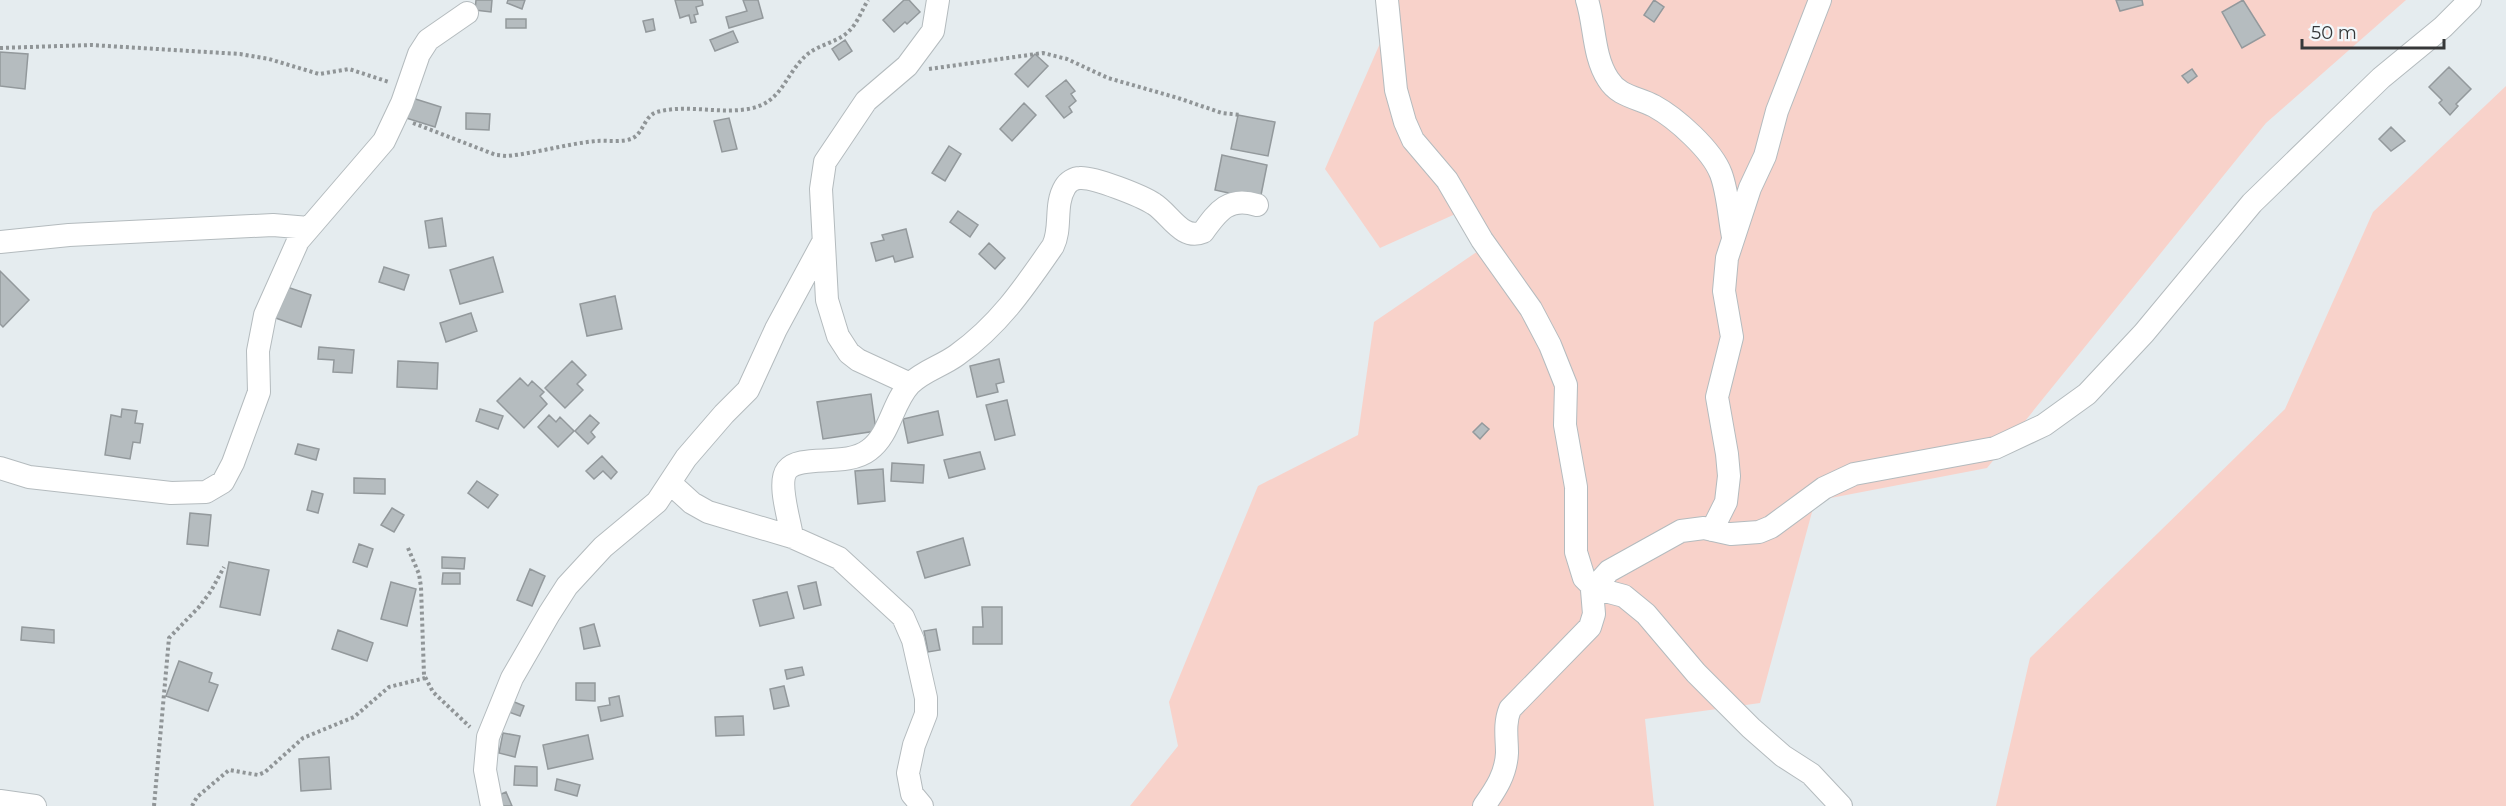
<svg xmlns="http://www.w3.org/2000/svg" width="2506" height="806" font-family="Montserrat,sans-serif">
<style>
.green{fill:#f8d2ca}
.building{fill:#b5bcbf;stroke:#93999c;stroke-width:1.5}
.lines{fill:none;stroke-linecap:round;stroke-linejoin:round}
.minor-casing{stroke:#b4bbbe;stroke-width:24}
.path{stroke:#909597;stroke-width:4;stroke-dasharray:3 3;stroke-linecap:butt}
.minor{stroke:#fff;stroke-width:22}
</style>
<rect width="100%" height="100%" fill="#e5ecef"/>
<!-- green -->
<path class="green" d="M1399 0H2406L2266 123 1987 468 1815 501 1760 703 1645 719 1654 806H1130L1178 746 1169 702 1258 486 1358 435 1374 322 1481 249 1462 211 1380 248 1325 169Z
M2506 86V806H1996L2030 658 2285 409 2373 212Z"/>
<!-- building -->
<path class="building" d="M476 0H492L491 12 475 10Z
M508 0H525L522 9 507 3Z
M675 0H702L703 5 696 7 698 14 694 15 696 22 691 23 689 15 680 18Z
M743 0H758L763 18 729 28 726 17 747 11Z
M904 0H909L920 12 907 24 905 22 894 32 883 20Z
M1654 0 1664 7 1654 22 1644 15Z
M2116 0H2142L2143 5 2120 11Z
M2243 0 2265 35 2242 48 2222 12Z
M506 19H526V28H506Z
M653 19 655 30 646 32 643 21Z
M733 31 738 42 715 51 710 40Z
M845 40 852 51 839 60 832 49Z
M0 52 28 54 25 89 0 86Z
M1035 54 1048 66 1028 87 1015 74Z
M2449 67 2471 89 2456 104 2458 106 2450 115 2439 103 2442 100 2429 87Z
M2192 69 2197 76 2188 83 2182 76Z
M1066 80 1075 91 1071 94 1076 101 1069 107 1072 112 1064 118 1046 96Z
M409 97 441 107 435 127 403 117Z
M1024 103 1036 115 1012 141 1000 129Z
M466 113 490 114 489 130 466 129Z
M1238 115 1275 122 1268 156 1231 149Z
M729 118 737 149 722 152 714 121Z
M2391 127 2405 141 2391 151 2379 139Z
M949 146 961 154 945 181 932 173Z
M1222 155 1267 165 1260 200 1215 190Z
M958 211 978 225 970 237 950 222Z
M442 218 446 246 429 248 425 221Z
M906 229 913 257 895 262 893 256 876 261 871 243 884 240 882 235Z
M989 243 1005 258 995 269 979 254Z
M493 257 503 292 460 304 450 270Z
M384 267 409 275 404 290 379 282Z
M0 271 29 300 3 327 0 324Z
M281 285 311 295 301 327 270 316Z
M615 296 622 329 587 336 580 304Z
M471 313 477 331 446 342 440 323Z
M319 347 354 350 352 373 333 372 334 360 318 359Z
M999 359 1004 382 996 384 998 392 977 397 970 366Z
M398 361 438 363 437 389 397 387Z
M572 361 586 375 577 384 583 390 565 408 545 388Z
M520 378 528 386 532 381 544 392 540 396 547 404 524 428 497 401Z
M871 394 876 431 823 439 817 402Z
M1007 400 1015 435 995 440 986 405Z
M122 409 137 411 135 423 143 424 140 443 133 442 130 459 105 455 111 415 121 417Z
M480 409 503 416 498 429 476 421Z
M938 411 943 435 908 443 903 419Z
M549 415 556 422 560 417 574 431 558 447 538 427Z
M590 415 599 423 591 432 595 437 588 444 575 431Z
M1482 423 1489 429 1480 439 1473 432Z
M298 444 319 449 316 460 295 454Z
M980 452 985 469 949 478 944 460Z
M602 456 617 472 611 479 603 471 594 479 586 471Z
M892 463 924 465 923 483 891 481Z
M883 469 885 501 858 504 855 471Z
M354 478 385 479V494L354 493Z
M477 481 498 495 488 508 468 493Z
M312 491 323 494 318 513 307 510Z
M392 508 404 515 394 532 381 525Z
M190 513 211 515 208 546 187 544Z
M963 538 970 565 925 578 917 552Z
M359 544 373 549 367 567 353 562Z
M442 557 465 558 464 569 442 568Z
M229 562 269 570 260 615 220 607Z
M530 569 545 576 532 606 517 600Z
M443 573H460V584H442Z
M391 582 416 589 407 626 381 619Z
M816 582 821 605 804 609 798 586Z
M787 592 794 618 760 626 753 600Z
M982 607H1002V644H973V627H983Z
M594 624 600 646 584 649 580 628Z
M22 627 54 630V643L21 640Z
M936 629 940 650 928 652 924 631Z
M338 630 373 643 367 661 332 649Z
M179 661 212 673 209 682 218 685 208 711 166 696Z
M802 667 804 675 787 679 785 670Z
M576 683H595V701L576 700Z
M784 686 789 706 774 709 770 689Z
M619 696 623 716 601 721 598 707 610 705 609 698Z
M507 699 524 706 520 716 503 710Z
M743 716 744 735 716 736 715 717Z
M503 733 520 736 515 757 499 753Z
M588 735 593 759 548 769 543 745Z
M329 757 331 789 301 791 299 759Z
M515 766 537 767V786L514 785Z
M557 779 580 785 577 796 555 790Z
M506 792 512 806H503L499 795Z"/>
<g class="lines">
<!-- minor casing -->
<g class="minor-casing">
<path id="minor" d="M1387 0 1396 90 1405 122 1413 140 1447 180 1482 240 1531 309 1550 345 1566 385 1565 425 1576 487V552L1584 578 1594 588 1624 596 1646 614 1696 673 1751 728 1783 756 1811 774 1841 806
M1587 0C1595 25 1593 56 1608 79 1619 97 1637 97 1654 106 1676 118 1712 150 1721 174 1728 193 1729 216 1733 237
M0 242 69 235 273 225 309 228
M910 384 858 360 849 353 838 336 827 300 821 189 825 162 866 101 907 66 933 31 938 0
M0 468 29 477 171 493 206 492 223 482 233 463 259 392 258 351 265 315 298 241 384 141 402 103 419 54 428 40 467 13
M670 483 692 503 708 512 792 537 839 558 903 617 913 640 926 698V714L914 745 908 773 912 794 922 806
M1712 530 1726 502 1729 476 1727 454 1717 397 1732 337 1724 291 1727 258 1750 188 1765 156 1777 111 1820 0
M792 537C790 521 777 483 787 470 800 453 846 468 869 450 890 435 892 403 910 384 923 371 942 366 957 355 999 325 1024 288 1053 246 1062 228 1054 205 1065 187 1068 182 1074 178 1080 178 1094 177 1142 196 1154 204 1170 214 1182 241 1203 232 1218 211 1229 196 1257 205
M0 801 35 806
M492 806 485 770 488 737 512 678 549 614 567 586 603 547 657 502 686 458 724 414 748 390 776 329 822 244
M1484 806C1496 789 1506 774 1507 753 1507 738 1504 724 1510 709L1590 627 1594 614 1592 590 1609 571 1681 531 1704 528 1731 534 1759 532 1771 527 1824 488 1854 474 1995 448 2044 425 2087 394 2144 333 2252 203 2381 78 2443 27 2470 0"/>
</g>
<!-- path -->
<path class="path" d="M0 48 91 45 240 54 269 59 319 74 349 69 389 82
M929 69 1043 53 1067 59 1108 78 1178 98 1222 113 1241 115
M413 123 496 155 507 156C537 153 566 144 596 141 607 140 623 143 633 138 644 132 644 116 657 112 687 104 717 114 748 109 784 103 784 73 809 53 821 44 838 42 849 31 857 24 862 10 868 0
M408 548 419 574 421 587 424 675 433 692 470 727
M154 806 169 638 199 607 211 591 224 567
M192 806 197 797 229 770 258 775 265 772 303 738 354 717 389 687 425 678"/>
<!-- minor -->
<use href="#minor" class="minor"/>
</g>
<!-- scale -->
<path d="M2302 39v9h142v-9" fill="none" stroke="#363839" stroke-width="3"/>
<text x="2311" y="39" font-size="18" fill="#363839" stroke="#f2f9fc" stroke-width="4.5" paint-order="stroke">50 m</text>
</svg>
